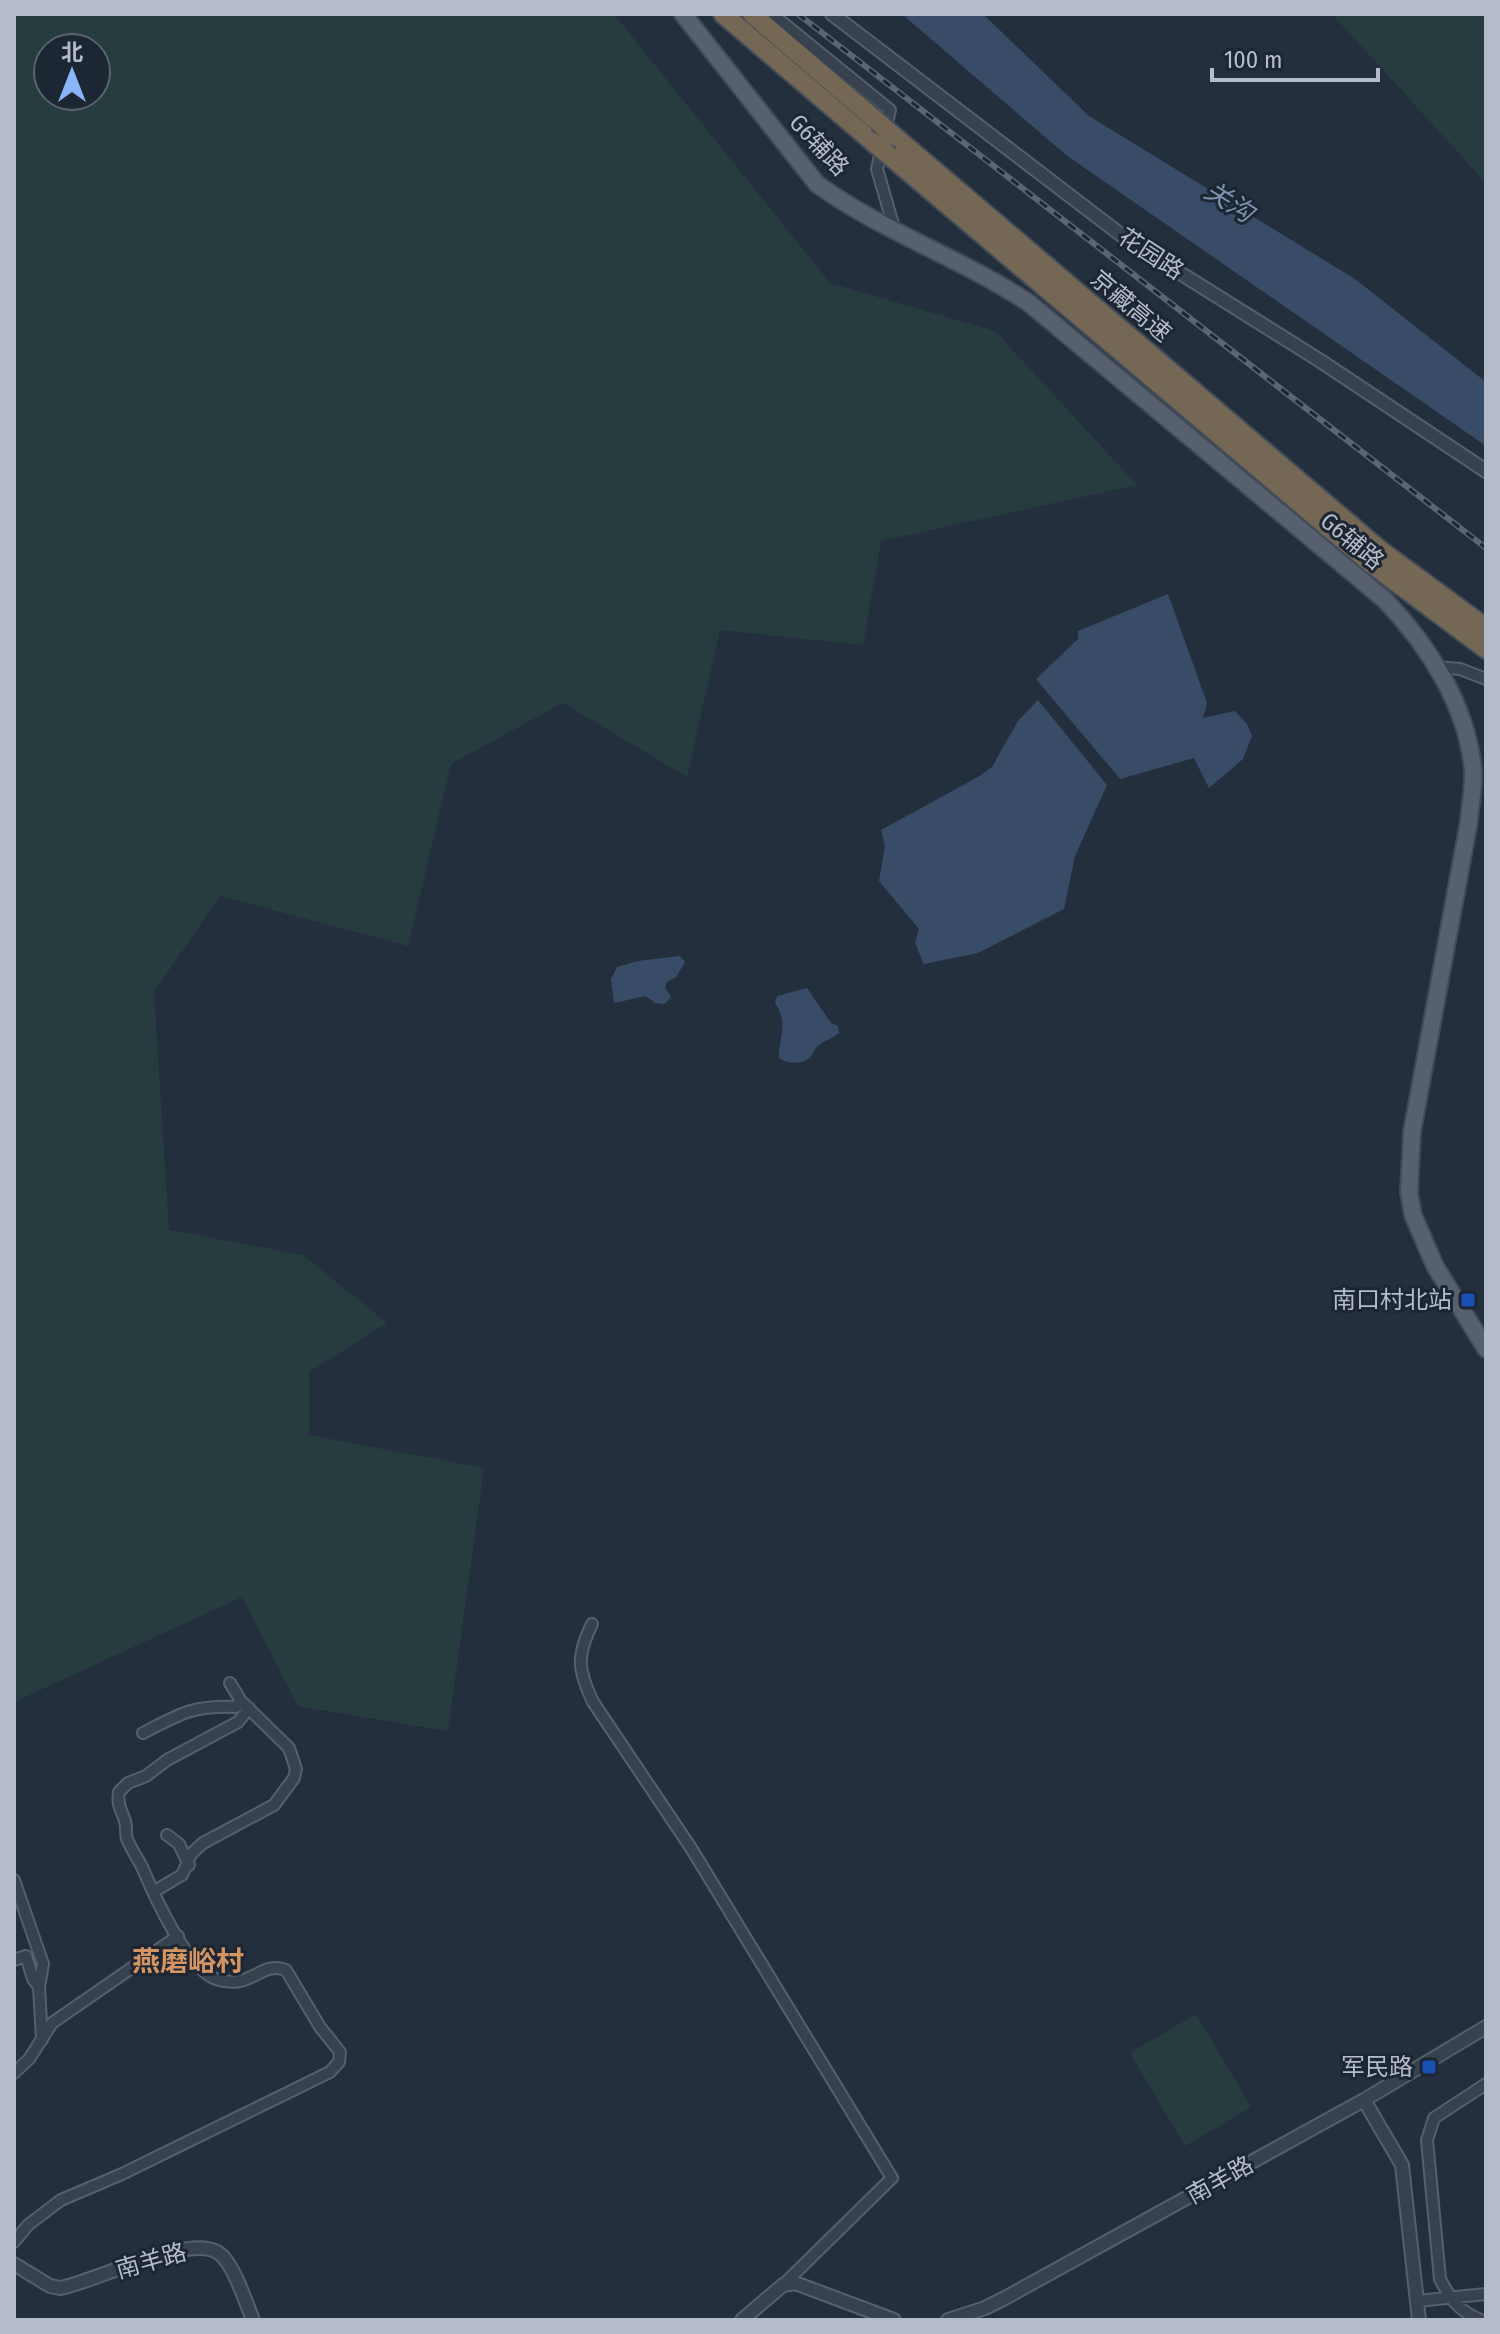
<svg xmlns="http://www.w3.org/2000/svg" width="1500" height="2334" font-family="'Fira Sans Condensed','Noto Sans SC',sans-serif">
<style>
.green{fill:#263c3f;fill-rule:evenodd}
.water{fill:#394c67}
.lines{fill:none;stroke-linecap:round;stroke-linejoin:round}
.minor-casing{stroke:#565f6c;stroke-width:14}
.tertiary-casing{stroke:#565f6c;stroke-width:16}
.primary-casing{stroke:#414a57;stroke-width:20}
.motorway-casing{stroke:#434c59;stroke-width:22}
.minor{stroke:#38414e;stroke-width:10}
.tertiary{stroke:#38414e;stroke-width:12}
.primary{stroke:#56606e;stroke-width:16}
.motorway{stroke:#746855;stroke-width:18}
.rail-casing{stroke:#5a6575;stroke-width:6}
.rail{stroke:#1d2633;stroke-width:3;stroke-dasharray:9;stroke-linecap:butt}
.motorway-bridge-casing{stroke:#434c59;stroke-width:22;stroke-linecap:butt}
.motorway-bridge{stroke:#746855;stroke-width:18}
.transit-dot{fill:#1a4fb4;stroke:#1d2633;stroke-width:3}
.labels{text-anchor:middle;dominant-baseline:central;stroke-width:6;stroke-linejoin:round;paint-order:stroke}
.street-label{font-size:24px;fill:#b4bcc9;stroke:#1d2633}
.poi-label{font-size:24px;fill:#b4bcc9;stroke:#1d2633;text-anchor:end}
.water-label{font-size:26px;font-style:italic;fill:#7c92b1;stroke:#1d2633}
.quarter-label{font-size:28px;font-weight:bold;fill:#d59563;stroke:#1d2633}
</style>
<rect width="100%" height="100%" fill="#242f3e"/>
<!-- green -->
<path class="green" d="M14 14H614L830 283 995 331 1137 485 881 541 863 645 720 630 687 777 563 703 451 764 408 946 220 896 154 992 169 1230 303 1255 387 1323 309 1372V1435L484 1468 448 1731 298 1706 242 1597 14 1702ZM48 48H96V96H48Z
M1332 14H1486V183Z
M1196 2014 1251 2107 1185 2146 1130 2053Z"/>
<!-- water -->
<path class="water" d="M902 14H983L1089 116 1355 279 1486 382V446L1066 155Z
M1168 594 1207 703 1203 718 1235 711 1247 724 1252 736 1243 759 1209 788 1194 758 1120 779 1036 679 1078 639V631Z
M1038 700 1107 785 1075 856 1064 909 978 953 924 964 915 943 919 929 879 881 885 846 881 830 978 777 992 767 1018 721Z
M680 956 685 962 676 977 667 982 665 987 671 997 665 1004 655 1003 646 996 614 1003 611 979 617 967 638 961Z
M807 988 831 1023 838 1026 839 1033C832 1039 822 1041 817 1047 814 1050 813 1055 809 1058 801 1065 787 1064 779 1058 779 1035 789 1024 775 1003L777 996Z"/>
<g class="lines">
<!-- minor casing -->
<g class="minor-casing">
<path id="minor" d="M772 14 890 110 885 131
M882 147 877 169 895 231
M1436 667 1460 669 1486 679
M592 1624C576 1656 578 1670 593 1702L691 1848 892 2178 783 2285
M143 1733C180 1714 193 1705 236 1707L241 1701
M167 1835 179 1844 189 1865
M14 1880 43 1964 39 1987 42 2040
M153 1892 182 1875 191 1854 203 1843 274 1805 294 1778 296 1769 289 1748 241 1701 230 1683
M14 1960 26 1956 33 1979 39 1987
M14 2073 29 2059 52 2023 178 1936
M14 2242 28 2225 61 2200 122 2174 330 2072 339 2062 340 2052 320 2027 286 1970C260 1960 252 1991 216 1979 187 1969 154 1895 142 1867 137 1857 131 1849 127 1839 125 1833 127 1827 125 1821 121 1809 117 1805 119 1792L128 1783 146 1776 167 1760 238 1722 249 1708
M1417 2301 1486 2294
M1481 2320C1460 2312 1450 2299 1440 2279L1427 2140 1434 2118 1486 2084"/>
</g>
<!-- tertiary casing -->
<g class="tertiary-casing">
<path id="tertiary" d="M832 14 1129 241 1319 360 1486 471
M1364 2100 1402 2165 1419 2320
M14 2264 50 2286 60 2288C95 2282 193 2231 220 2254 234 2265 246 2303 253 2320
M742 2320 783 2285 795 2283 894 2320
M948 2320 985 2308 1005 2298 1364 2100 1486 2027"/>
</g>
<!-- primary casing -->
<g class="primary-casing">
<path id="primary" d="M683 14 817 184C883 232 961 258 1029 303L1385 600C1428 645 1468 707 1473 771 1474 787 1470 805 1469 821L1412 1132 1409 1192 1413 1215 1435 1266 1486 1349"/>
</g>
<!-- motorway casing -->
<g class="motorway-casing">
<path id="motorway" d="M723 14 873 142
M752 14 878 122
M894 136 1380 550 1486 628
M890 156 1369 562 1486 649"/>
</g>
<!-- minor -->
<use href="#minor" class="minor"/>
<!-- tertiary -->
<use href="#tertiary" class="tertiary"/>
<!-- primary -->
<use href="#primary" class="primary"/>
<!-- motorway -->
<use href="#motorway" class="motorway"/>
<!-- rail casing -->
<g class="rail-casing">
<path id="rail" d="M798 14 1486 548"/>
</g>
<!-- rail -->
<use href="#rail" class="rail"/>
<!-- motorway-bridge casing -->
<g class="motorway-bridge-casing">
<path id="motorway-bridge" d="M878 122 894 136
M873 142 890 156"/>
</g>
<!-- motorway-bridge -->
<use href="#motorway-bridge" class="motorway-bridge"/>
</g>
<!-- markers -->
<g class="transit-dot">
<rect x="1460" y="1292" width="16" height="16" rx="4"/>
<rect x="1421" y="2059" width="16" height="16" rx="4"/>
</g>
<g class="labels">
<!-- street labels -->
<g class="street-label">
<text transform="translate(819 145) rotate(47)">G6辅路</text>
<text transform="translate(1151 254) rotate(33)">花园路</text>
<text transform="translate(1131 306) rotate(40)">京藏高速</text>
<text transform="translate(1352 541) rotate(40)">G6辅路</text>
<text transform="translate(1220 2180) rotate(-29)">南羊路</text>
<text transform="translate(151 2261) rotate(-16)">南羊路</text>
</g>
<!-- poi labels -->
<g class="poi-label">
<text x="1452" y="1300">南口村北站</text>
<text x="1413" y="2067">军民路</text>
</g>
<!-- water labels -->
<g class="water-label">
<text transform="translate(1229 202) rotate(32)">关沟</text>
</g>
<!-- quarter labels -->
<g class="quarter-label">
<text x="188" y="1961">燕磨峪村</text>
</g>
</g>
<!-- border -->
<rect width="1500" height="2334" fill="none" stroke="#b4bcc9" stroke-width="32"/>
<!-- north arrow -->
<g transform="translate(72 72)"><circle r="38" fill="#1d2633" stroke="#59626f" stroke-width="2"/>
<path d="M0-6L14 30L0 20L-14 30Z" fill="#8ab4f8"/>
<text y="-12" font-size="22" font-weight="bold" text-anchor="middle" fill="#b4bcc9">北</text>
</g>
<!-- scale -->
<path d="M1212 68v12h166v-12" fill="none" stroke="#b4bcc9" stroke-width="4"/>
<text x="1224" y="68" font-size="24" fill="#b4bcc9" stroke="#1d2633" stroke-width="6" paint-order="stroke">100 m</text>
</svg>
